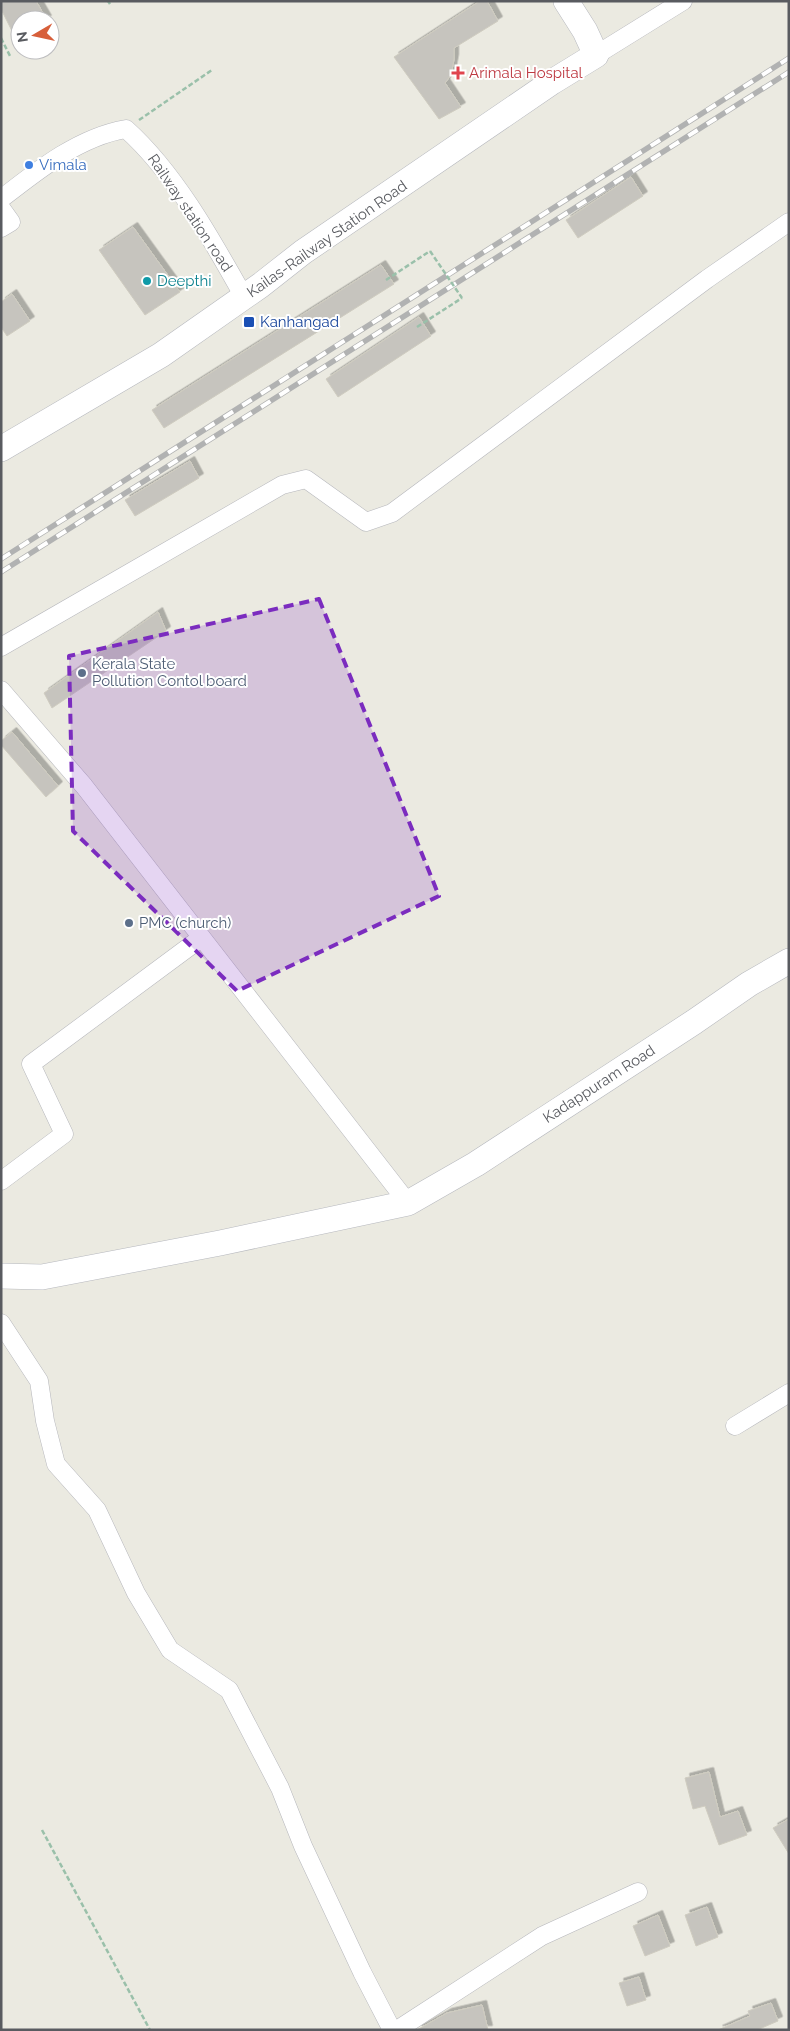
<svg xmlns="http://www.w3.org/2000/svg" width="790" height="2031" font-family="Raleway,sans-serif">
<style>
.building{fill:#c6c4be;stroke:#cfccc0;filter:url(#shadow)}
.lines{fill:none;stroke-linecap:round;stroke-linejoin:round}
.street-casing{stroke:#b6b7bc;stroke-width:19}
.secondary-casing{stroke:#b6b8be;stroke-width:26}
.path{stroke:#9ac0aa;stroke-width:2.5;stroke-dasharray:5 2.5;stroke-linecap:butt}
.street{stroke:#fff;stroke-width:18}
.secondary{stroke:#fff;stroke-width:25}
.rail-casing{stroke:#b1b2b2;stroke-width:5.5}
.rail{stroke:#fff;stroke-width:4;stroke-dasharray:11;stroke-linecap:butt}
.path-bridge{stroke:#9ac0aa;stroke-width:2.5;stroke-dasharray:5 2.5;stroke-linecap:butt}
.marked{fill:#7b2cbf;fill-opacity:0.2;stroke:#7b2cbf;stroke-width:4;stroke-dasharray:10 6;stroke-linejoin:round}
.health-dot{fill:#e0444e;stroke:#fff;stroke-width:2}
.shop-dot{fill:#3f7fe0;stroke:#fff;stroke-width:2}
.culture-dot{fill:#0f9aa8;stroke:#fff;stroke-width:2}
.transit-dot{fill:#1a4fb4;stroke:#fff;stroke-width:2}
.service-dot{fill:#5c6f8a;stroke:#fff;stroke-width:2}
.labels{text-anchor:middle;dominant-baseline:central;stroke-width:4;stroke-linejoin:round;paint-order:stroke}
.health-label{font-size:15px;fill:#be3a42;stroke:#fff;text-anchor:start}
.shop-label{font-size:15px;fill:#366cbe;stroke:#fff;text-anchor:start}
.street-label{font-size:15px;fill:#595b60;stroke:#fff}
.culture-label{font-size:15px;fill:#0d838f;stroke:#fff;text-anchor:start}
.transit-label{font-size:15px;fill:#164399;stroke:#fff;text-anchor:start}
.service-label{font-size:15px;fill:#4e5e75;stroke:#fff;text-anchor:start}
</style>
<defs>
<filter id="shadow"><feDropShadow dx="4.5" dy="-4.5" stdDeviation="0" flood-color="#0004"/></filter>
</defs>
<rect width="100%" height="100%" fill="#ebeae1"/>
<!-- building -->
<path class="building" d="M1 1H36L47 20H20V47L1 9Z
M480 1H487L498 21 454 48V59L451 75 445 83 461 107 439 119 394 57Z
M631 177 643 196 578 238 566 220Z
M133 227 180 292 145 315 99 250Z
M381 265 394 284 164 428 152 410Z
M12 294 30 321 7 336 1 327V302Z
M419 317 431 336 338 397 326 379Z
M190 461 199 478 135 516 125 500Z
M158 612 166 631 52 708 44 693Z
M12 732 58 786 46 797 1 745V741Z
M709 1772 720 1817 738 1811 747 1835 719 1845 705 1806 693 1809 685 1778Z
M789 1819V1854L773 1828Z
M707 1907 718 1937 696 1946 685 1915Z
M658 1915 670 1946 645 1956 633 1926Z
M639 1977 646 2000 627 2006 619 1983Z
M771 2003 778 2021 757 2030H718L750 2016 748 2011Z
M482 2005 488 2030H417L447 2013Z"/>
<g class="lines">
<!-- street casing -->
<g class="street-casing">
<path id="street" d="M596 55 683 1
M1 199C38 170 79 137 126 129 175 173 212 240 244 297
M1 208 11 222 1 228
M1 647 282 485 306 479 366 522 392 513 707 279 789 222
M1 690 84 786 408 1203
M1 1181 64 1134 31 1064 201 938
M1 1323 39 1381 45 1421 56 1464 97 1510 136 1593 170 1650 229 1690 280 1788 303 1846 362 1972 392 2030
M735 1426 789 1393
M397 2030 542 1936 638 1892"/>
</g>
<!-- secondary casing -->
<g class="secondary-casing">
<path id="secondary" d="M1 449 161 355 261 285 303 252 552 82 596 55 585 31 566 1
M1 1276 42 1277 220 1243 408 1203 476 1164 694 1022 749 984 789 961"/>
</g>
<!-- path -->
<path class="path" d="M108 1 110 4
M1 38 11 58
M139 120 212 70
M386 280 430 251
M417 327 462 298
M42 1830 150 2030"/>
<!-- street -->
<use href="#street" class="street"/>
<!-- secondary -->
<use href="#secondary" class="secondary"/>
<!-- rail casing -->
<g class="rail-casing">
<path id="rail" d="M1 559 789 58
M1 572 789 72"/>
</g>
<!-- rail -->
<use href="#rail" class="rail"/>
<!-- path-bridge -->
<path class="path-bridge" d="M430 251 462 298"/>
</g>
<!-- marked area -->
<path class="marked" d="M319 599 439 896 237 991 73 831 69 656Z"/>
<!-- markers -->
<path class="health-dot" d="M455.5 65.5h5v5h5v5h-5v5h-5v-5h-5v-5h5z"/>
<circle class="shop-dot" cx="29" cy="165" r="5"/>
<circle class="culture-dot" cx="147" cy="281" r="5"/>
<rect class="transit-dot" x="243" y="316" width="12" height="12" rx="2.5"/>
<g class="service-dot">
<circle cx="82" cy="673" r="5"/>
<circle cx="129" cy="923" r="5"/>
</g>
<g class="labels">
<!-- health labels -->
<g class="health-label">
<text x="469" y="73">Arimala Hospital</text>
</g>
<!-- shop labels -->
<g class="shop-label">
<text x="39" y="165">Vimala</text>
</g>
<!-- street labels -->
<g class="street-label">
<text transform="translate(190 213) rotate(56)">Railway station road</text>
<text transform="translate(327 239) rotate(-35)">Kailas-Railway Station Road</text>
<text transform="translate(599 1084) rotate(-33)">Kadappuram Road</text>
</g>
<!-- culture labels -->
<g class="culture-label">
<text x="157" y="281">Deepthi</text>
</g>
<!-- transit labels -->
<g class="transit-label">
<text x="260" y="322">Kanhangad</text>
</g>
<!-- service labels -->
<g class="service-label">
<text x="92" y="664">Kerala State<tspan x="92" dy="17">Pollution Contol board</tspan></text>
<text x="139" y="923">PMC (church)</text>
</g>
</g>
<!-- border -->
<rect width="790" height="2031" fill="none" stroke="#595b60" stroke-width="5"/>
<!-- north arrow -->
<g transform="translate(35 35) rotate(261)"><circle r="24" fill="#ffffff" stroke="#bdbdbf"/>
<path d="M0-4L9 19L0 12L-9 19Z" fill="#d75f3a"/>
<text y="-8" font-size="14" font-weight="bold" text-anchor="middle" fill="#595b60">N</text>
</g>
</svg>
